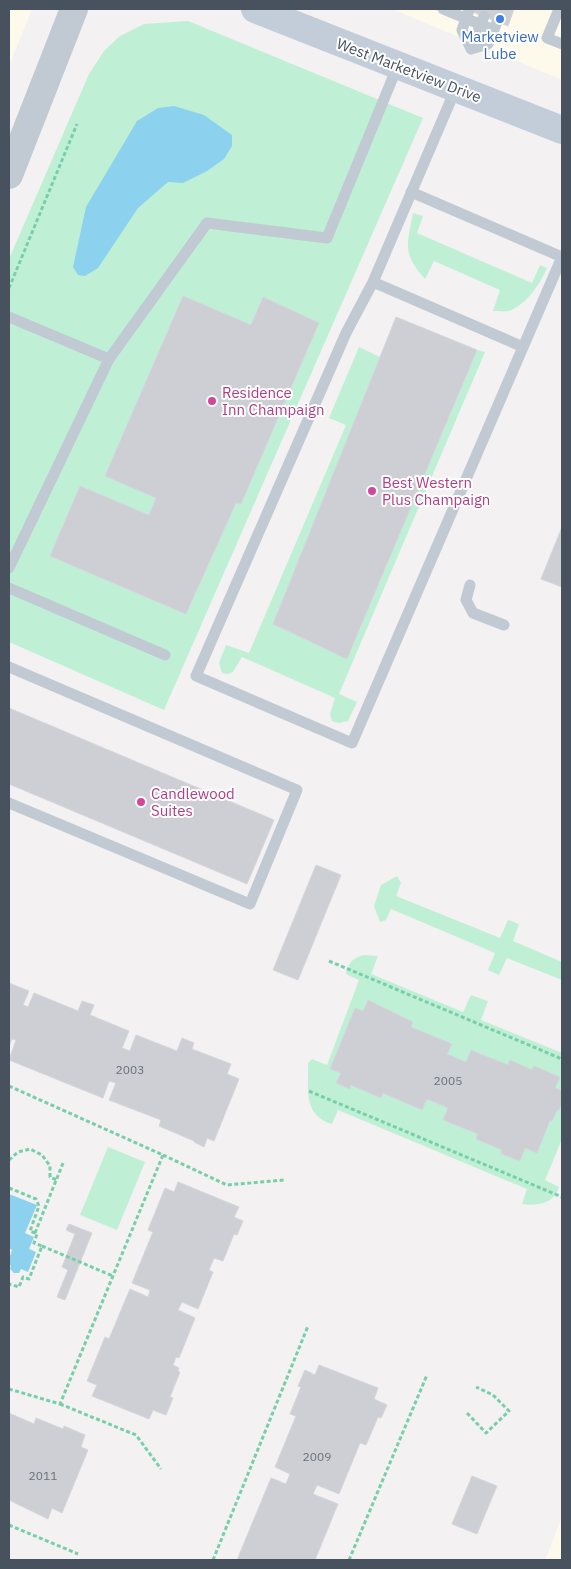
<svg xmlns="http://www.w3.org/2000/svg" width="571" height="1569" font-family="'IBM Plex Sans',sans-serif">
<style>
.commercial{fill:#fdf9eb}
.green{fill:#bff0d6}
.water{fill:#8cd2ee}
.building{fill:#cdcfd5;stroke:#d5d6dc}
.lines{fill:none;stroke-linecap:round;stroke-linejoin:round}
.path{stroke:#77cfaa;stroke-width:3;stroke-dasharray:4 2.5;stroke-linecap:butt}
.service{stroke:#c1cad2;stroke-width:11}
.tertiary{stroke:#c1cad2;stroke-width:28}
.secondary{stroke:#c3ccd9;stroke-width:28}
.shop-dot{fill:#3f7fe0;stroke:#fff;stroke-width:2}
.hotel-dot{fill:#d1479c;stroke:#fff;stroke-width:2}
.labels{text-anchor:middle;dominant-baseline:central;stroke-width:4;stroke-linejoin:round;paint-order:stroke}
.number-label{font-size:12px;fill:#69717c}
.shop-label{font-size:15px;fill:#366cbe;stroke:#fff}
.street-label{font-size:15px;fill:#48525f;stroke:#fff}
.hotel-label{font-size:15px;fill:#b23c85;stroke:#fff;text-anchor:start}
</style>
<rect width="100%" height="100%" fill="#f3f1f1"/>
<!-- commercial -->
<path class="commercial" d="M9 9H32L9 66Z
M392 9H562V80Z
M562 1517V1560H545Z"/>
<!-- green -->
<path class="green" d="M188 21 423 118 164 710 9 642V259L89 74 104 51 120 36 144 24Z
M413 213 423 216 417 233 532 283 540 265 547 268C540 284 527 304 509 311 505 312 498 311 493 311L500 290 434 261 425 279C402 253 407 245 413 213Z
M359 347 380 357 274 624 346 658 477 350 485 352 339 694 357 702 348 721 339 723 332 721 330 714 335 698 242 657 233 672 228 674 222 673 219 663 226 645 249 653 346 425 329 418Z
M397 876 401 883 396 896 500 938 508 920 519 924 513 941 562 962V980L507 958 499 975 488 970 495 953 391 909 386 920 380 922 374 906 381 885Z
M363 955 378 956 371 974 463 1012 471 995 488 1001 481 1020 562 1053V1139L545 1180 559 1187C554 1204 537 1206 522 1204L527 1189 338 1110 332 1124C302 1115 309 1088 308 1063L312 1059 327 1065 359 980 346 974C349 962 352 959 363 955Z
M108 1147 145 1162 117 1230 80 1215Z"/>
<!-- water -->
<path class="water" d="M174 106 204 115 232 135V146L224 159 207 171 183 183 168 182 138 208 98 268 85 276 78 275 73 267 86 207 137 121 158 108Z
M9 1194 37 1205 25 1233 34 1237 29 1249 36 1252 28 1272 21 1269 19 1273H14L10 1269 11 1266 9 1264V1259L12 1250 9 1248Z"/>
<!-- building -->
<path class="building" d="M465 9H514L508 26Z
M183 296 251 325 263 297 319 323 241 504 236 503 186 614 50 556 80 486 149 515 156 498 105 476Z
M396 317 477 350 347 659 273 624Z
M562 527V587L541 579Z
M9 708 274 820 247 884 9 784Z
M316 865 341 875 298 980 273 970Z
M9 983 29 991 23 1005 28 1007 34 993 78 1011 82 1001 94 1005 90 1015 129 1031 122 1048 130 1051 136 1035 177 1051 182 1038 194 1043 192 1049 231 1064 227 1074 239 1079 214 1141 207 1138 204 1147 194 1142V1141L159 1126 161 1120 109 1100 116 1083 109 1081 103 1098 9 1060 16 1040 12 1039 9 1046Z
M368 1000 413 1022 411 1027 452 1044 447 1054 466 1062 471 1050 508 1065 510 1060 532 1070 534 1066 560 1077 555 1088 562 1091V1103L559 1110H557L552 1121 550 1120 537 1153 525 1148 520 1161 501 1154 502 1150 476 1139 478 1134 443 1120 448 1108 427 1099 422 1110 383 1093 381 1098 351 1085 350 1089 336 1083 341 1073 330 1069 355 1008 363 1011Z
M178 1182 239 1207 234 1217 243 1221 237 1235 234 1234 223 1261 214 1258 209 1270 213 1272 198 1309 182 1302 178 1310 195 1318 179 1358 176 1357 173 1365 179 1368 178 1371 180 1372 170 1397 173 1398 166 1415 153 1410 149 1419 92 1396 97 1385 87 1381 105 1337 109 1339 130 1289 148 1297 150 1290 132 1283 153 1232 148 1230 165 1188 174 1192Z
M69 1224 92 1233 65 1300 57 1297 68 1270 62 1267 75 1234 66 1230Z
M319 1365 378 1388 374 1399 387 1405 381 1418 378 1417 366 1445 360 1443 339 1494 317 1485 313 1494 338 1504 315 1560H237L271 1478 286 1484 290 1474 275 1467 296 1416 290 1414 301 1387 298 1386 305 1370 315 1375Z
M9 1413 34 1424 36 1418 63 1429 64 1426 85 1435 81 1447 88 1450 62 1513 52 1508 48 1519 9 1500Z
M472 1476 497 1486 477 1534 452 1524Z"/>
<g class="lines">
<!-- path -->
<path class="path" d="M9 288 77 124
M329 961 562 1059
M9 1086 163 1155 60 1404 9 1389
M309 1091 562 1197
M163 1155 227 1185 284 1180
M9 1160 18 1152 30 1149 42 1155 50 1166V1177L57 1180
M9 1188 36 1199 39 1206 30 1231 37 1234 34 1243 42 1246 29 1279 23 1277 19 1287 9 1284
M35 1233 63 1163
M42 1246 113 1276
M60 1404 136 1435 161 1469
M467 1413 486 1433 509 1411 493 1395 476 1387
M9 1525 78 1554
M213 1560 308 1326
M349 1560 427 1375"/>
<!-- service -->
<path class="service" d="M443 9 494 30
M559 9 547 38 562 44
M469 10 462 30 471 49
M471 49 488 44 497 22
M471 49 484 16
M411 192 562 257 352 743 196 676 346 333 373 282 456 88
M373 282 523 347
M9 317 109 359 9 568
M109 359 207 223 327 238 398 65
M470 585 466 600 473 613 504 625
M9 588 165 655
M9 667 297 790 250 904 9 803"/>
<!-- tertiary -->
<path class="tertiary" d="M9 175 74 9"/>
<!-- secondary -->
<path class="secondary" d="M255 9 562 130"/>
</g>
<!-- markers -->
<circle class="shop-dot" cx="500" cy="19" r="5"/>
<g class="hotel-dot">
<circle cx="212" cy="401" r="5"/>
<circle cx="372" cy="491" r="5"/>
<circle cx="141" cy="802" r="5"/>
</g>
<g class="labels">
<!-- number labels -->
<g class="number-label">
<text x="130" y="1069">2003</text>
<text x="448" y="1080">2005</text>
<text x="317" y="1456">2009</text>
<text x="43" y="1475">2011</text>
</g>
<!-- shop labels -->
<g class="shop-label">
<text x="500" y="36">Marketview<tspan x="500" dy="17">Lube</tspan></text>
</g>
<!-- street labels -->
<g class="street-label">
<text transform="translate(409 70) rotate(21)">West Marketview Drive</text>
</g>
<!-- hotel labels -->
<g class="hotel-label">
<text x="222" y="392">Residence<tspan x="222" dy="17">Inn Champaign</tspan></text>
<text x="382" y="482">Best Western<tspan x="382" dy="17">Plus Champaign</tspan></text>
<text x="151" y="793">Candlewood<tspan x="151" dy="17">Suites</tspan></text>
</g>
</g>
<!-- border -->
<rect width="571" height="1569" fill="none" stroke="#48525f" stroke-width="20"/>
</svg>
